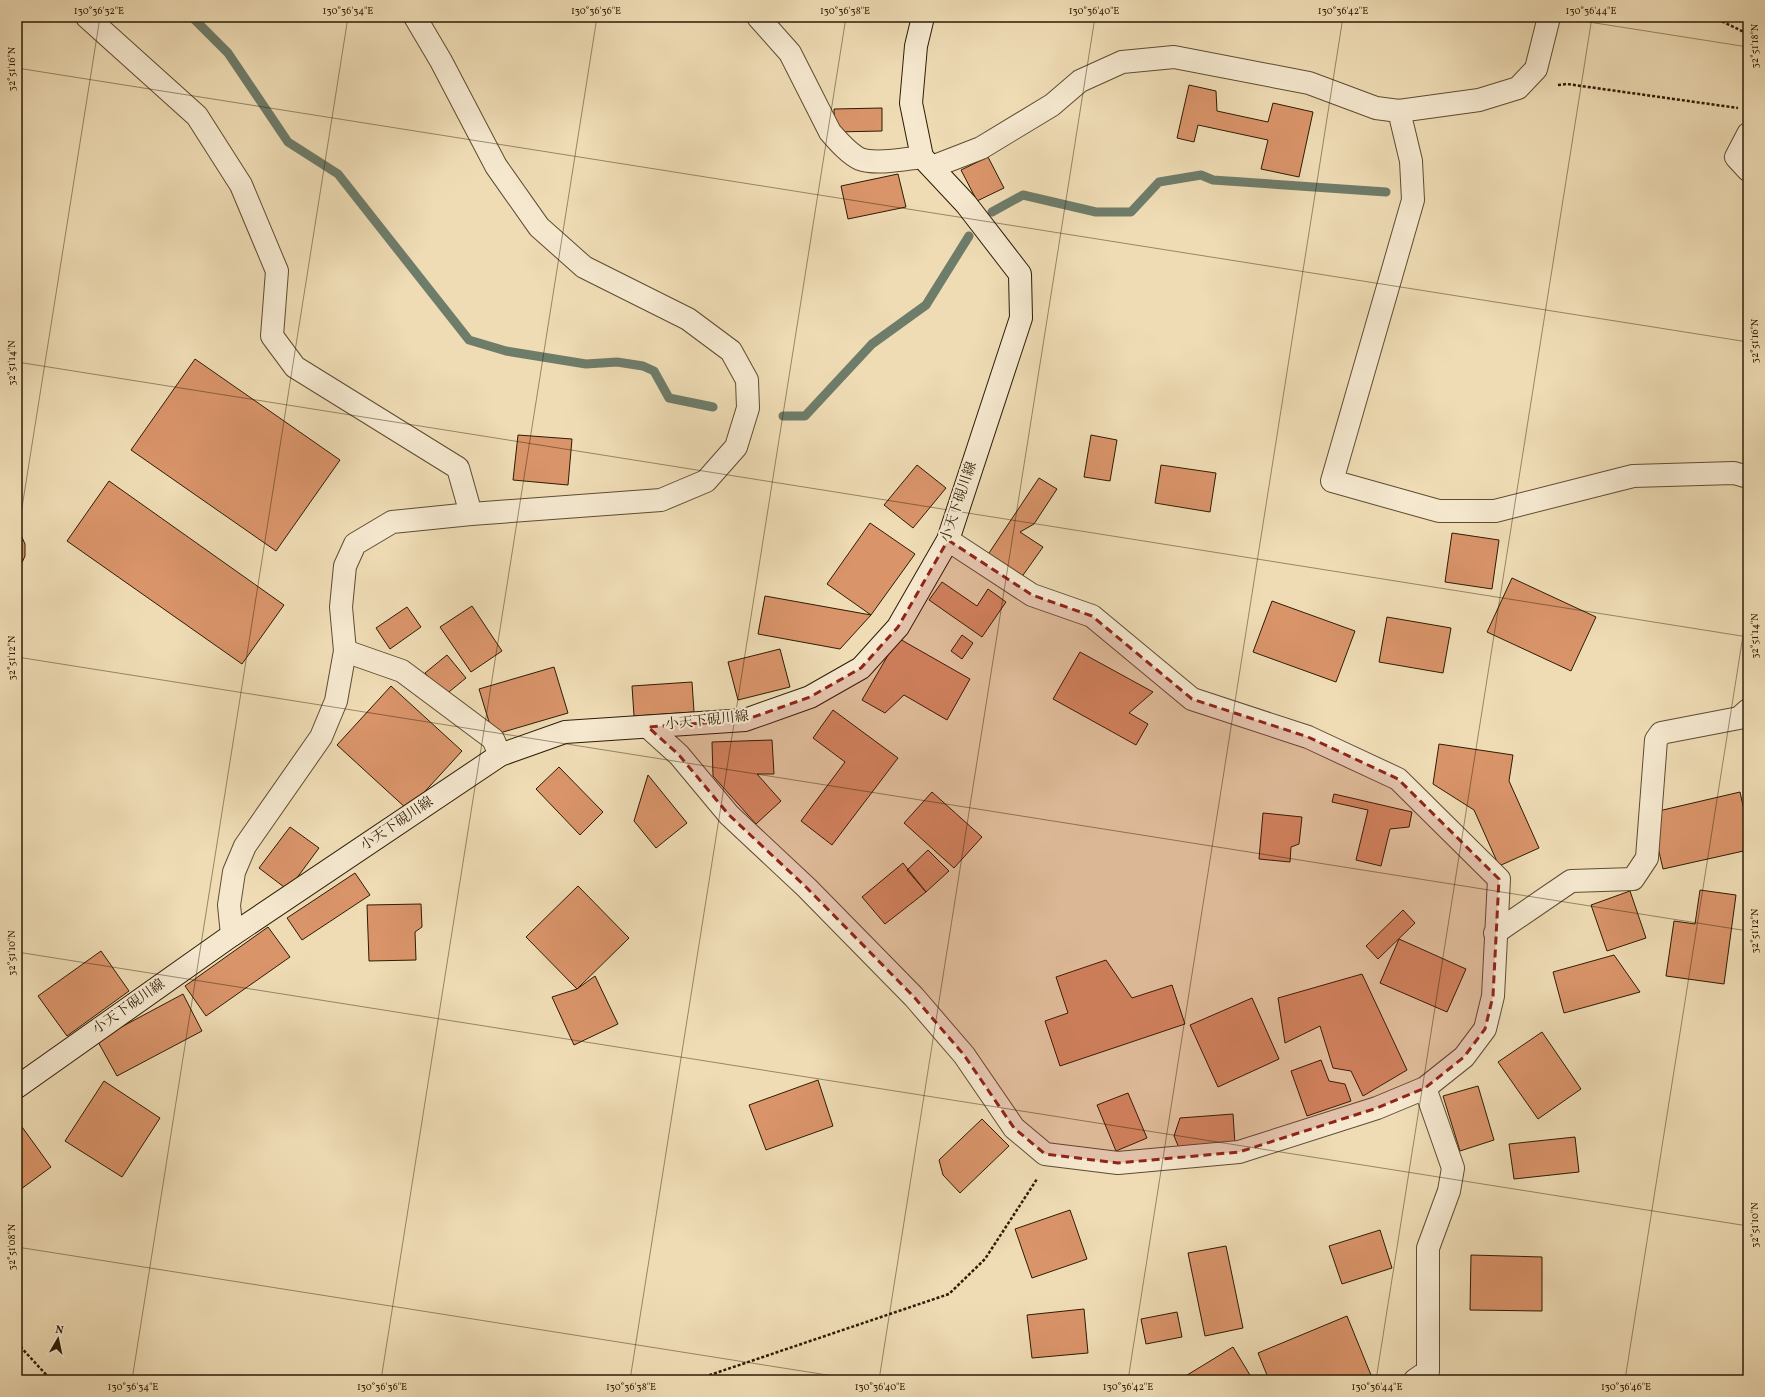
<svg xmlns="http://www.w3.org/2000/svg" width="1765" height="1397" font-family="Vollkorn,'Noto Serif JP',serif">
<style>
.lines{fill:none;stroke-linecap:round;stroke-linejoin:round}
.stream{stroke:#6e7c6a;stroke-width:9}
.building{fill:#da946a;stroke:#2d1c03}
.minor-casing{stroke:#5e4c30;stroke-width:24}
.tertiary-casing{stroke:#5e4c30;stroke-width:24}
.secondary-casing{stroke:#2d1c03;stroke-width:24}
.path{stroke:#2d1c03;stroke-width:2.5;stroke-dasharray:3 2;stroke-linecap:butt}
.minor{stroke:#f5e8cf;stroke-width:22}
.tertiary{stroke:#f5e8cf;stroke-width:22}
.secondary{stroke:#f5e8cf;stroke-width:22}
.marked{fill:#8f2418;fill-opacity:0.2;stroke:#8f2418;stroke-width:3;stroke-dasharray:8 5;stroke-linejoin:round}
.ticks{fill:none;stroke:#2d1c03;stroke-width:1;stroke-opacity:0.45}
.labels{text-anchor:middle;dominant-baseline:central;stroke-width:4;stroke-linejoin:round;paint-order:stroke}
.street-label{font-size:14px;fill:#2d1c03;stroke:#f5e8cf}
.neatline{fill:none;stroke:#2d1c03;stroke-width:1.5}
.ticks-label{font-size:10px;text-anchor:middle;fill:#2d1c03}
</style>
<rect width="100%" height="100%" fill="#efdcb5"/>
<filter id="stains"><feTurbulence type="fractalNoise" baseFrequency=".005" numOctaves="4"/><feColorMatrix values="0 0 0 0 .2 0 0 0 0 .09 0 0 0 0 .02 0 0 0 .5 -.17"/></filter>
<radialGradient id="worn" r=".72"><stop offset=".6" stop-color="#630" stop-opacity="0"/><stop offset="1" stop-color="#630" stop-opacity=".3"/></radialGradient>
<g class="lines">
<!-- stream -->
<path class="stream" d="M192 17 228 53 288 142 338 174 469 340 506 351 586 364 617 362 643 366 654 371 669 398 713 407
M992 212 1023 195 1096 212H1131L1159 182 1201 175 1213 180 1386 192
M783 416H805L872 344 926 305 969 236"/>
</g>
<!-- building -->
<path class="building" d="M774 17H784L782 21Z
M1189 85 1216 91 1217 111 1268 122 1273 103 1313 112 1299 177 1261 169 1268 140 1198 125 1194 142 1177 138Z
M882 108V131L835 132 834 109Z
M988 157 1004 188 977 201 961 170Z
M898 174 906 207 848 219 841 186Z
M195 359 340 460 276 551 131 450Z
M518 435 572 439 568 485 513 480Z
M1091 435 1117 440 1110 481 1084 477Z
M917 465 946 488 913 528 884 505Z
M1161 465 1216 473 1210 512 1155 503Z
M1039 478 1057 489 1034 524 1020 532 1043 547 1021 578 987 556Z
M109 481 284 605 242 664 67 541Z
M870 523 915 554 871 615 827 584Z
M17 530 20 533 25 544V556L20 567 17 570Z
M1452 533 1499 540 1492 589 1445 582Z
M1512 578 1596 617 1571 671 1487 632Z
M942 582 977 606 988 589 1006 602 982 637 929 600Z
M765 596 871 615 840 649 758 634Z
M1272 601 1355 631 1336 682 1253 652Z
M472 606 502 651 471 672 440 627Z
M407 607 421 627 390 649 376 628Z
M1387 617 1451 628 1443 673 1379 662Z
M962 635 973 643 962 659 951 651Z
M898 638 970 679 947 720 904 695 885 713 862 700Z
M780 649 790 687 738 700 728 662Z
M1080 652 1153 692 1129 713 1148 724 1136 745 1053 699Z
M447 655 466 678 444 696 425 673Z
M554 667 568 713 493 735 479 689Z
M692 682 694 712 634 716 632 686Z
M391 686 462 751 408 810 337 745Z
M833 710 898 758 832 845 801 821 845 762 813 738Z
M772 740 774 774H757L781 801 756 824 713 776 712 742Z
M1439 744 1513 755 1509 781 1539 848 1499 866 1474 810 1433 784Z
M559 767 603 812 580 835 536 789Z
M648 775 687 823 656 848 634 821Z
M932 792 982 837 954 868 904 823Z
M1740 792 1748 828V850L1663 869 1650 813Z
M1334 794 1412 812 1409 827 1390 829 1381 866 1356 860 1368 810 1332 802Z
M1263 813 1302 817 1299 844 1291 847 1290 862 1259 859Z
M290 827 319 848 288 890 259 868Z
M928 850 949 871 926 892 907 870Z
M903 863 926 892 885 924 862 897Z
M355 873 370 895 302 940 287 918Z
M578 886 629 938 577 989 526 937Z
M1700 890 1736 895 1724 984 1666 976 1674 921 1695 924Z
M1630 891 1646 938 1607 951 1591 905Z
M421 904 422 927 415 932 416 960 369 961 367 905Z
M1403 910 1415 923 1378 959 1366 946Z
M268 927 290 957 206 1016 185 986Z
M1399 939 1466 969 1447 1012 1380 983Z
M101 951 129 991 67 1036 38 996Z
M1614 955 1640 992 1564 1013 1553 972Z
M1106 960 1132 998 1172 985 1185 1024 1060 1066 1045 1021 1068 1013 1056 977Z
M1362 974 1407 1070 1363 1096 1351 1071 1333 1068 1320 1026 1285 1043 1278 998Z
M595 976 618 1024 574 1045 552 997 577 989Z
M183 994 202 1031 117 1076 97 1040Z
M1252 998 1279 1059 1218 1087 1190 1025Z
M1542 1032 1581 1089 1538 1119 1498 1062Z
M1321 1060 1329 1081 1345 1084 1351 1101 1307 1116 1291 1071Z
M818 1080 833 1126 766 1150 749 1105Z
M104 1081 160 1118 122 1177 65 1141Z
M1478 1086 1494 1140 1460 1151 1443 1096Z
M1128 1093 1147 1138 1116 1151 1097 1105Z
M1233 1114 1235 1144 1179 1148 1174 1136 1180 1118Z
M982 1119 1009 1146 960 1193 943 1175 939 1160Z
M17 1120 51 1167 17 1192Z
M1575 1137 1579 1172 1514 1179 1509 1144Z
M1070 1210 1087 1259 1032 1278 1015 1229Z
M1380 1230 1392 1268 1342 1284 1329 1246Z
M1226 1246 1243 1328 1205 1336 1188 1253Z
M1471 1255 1542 1257V1311L1470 1310Z
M1084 1309 1088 1353 1032 1358 1027 1315Z
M1177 1312 1182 1337 1146 1344 1141 1319Z
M1347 1316 1373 1380H1269L1258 1353Z
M1233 1347 1253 1380H1179Z"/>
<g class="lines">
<!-- minor casing -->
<g class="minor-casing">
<path id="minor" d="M87 17 197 116 241 185 277 271 272 336 295 367 458 468 471 514
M758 17 790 53 830 132C838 141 849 154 860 159 876 165 905 159 922 157
M1399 111 1411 161 1413 200 1332 481 1439 511H1495L1633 476 1734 473 1748 477
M1748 134 1736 157 1748 170
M932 167 981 148 1052 105 1080 81 1122 62 1174 57 1309 83 1376 108 1399 111 1479 100 1518 88 1536 69 1549 17
M345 651 402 671 493 739 500 755
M648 727 679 755 729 815 807 888 914 997 964 1055 1014 1128 1045 1154 1118 1163 1239 1152 1377 1108 1425 1088 1464 1057 1485 1029 1493 996 1499 879 1398 779 1308 737 1192 699 1092 616 1032 595 948 540
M1495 933 1571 881 1633 879 1647 858 1656 740 1661 733 1739 718 1748 710
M1415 1380 1428 1371V1248L1449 1191 1453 1168 1425 1088"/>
</g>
<!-- tertiary casing -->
<g class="tertiary-casing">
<path id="tertiary" d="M232 935 229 905 234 872 245 846 321 737 336 701 345 651 341 607 345 566 355 544 392 522 471 514 661 500 706 481 736 447 748 408 747 380 731 351 688 319 584 267 539 227 496 166 441 61 415 17"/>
</g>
<!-- secondary casing -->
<g class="secondary-casing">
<path id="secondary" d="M17 1087 232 935 500 755 565 732 745 720 810 697 861 668 898 627 948 540 1021 318 1020 274 966 204 922 157 911 103 916 46 923 17"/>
</g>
<!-- path -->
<path class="path" d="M1713 17 1748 34
M1558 85 1567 84 1738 108
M17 1343 51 1380
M695 1380 949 1294 985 1259 1037 1179"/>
<!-- minor -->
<use href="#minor" class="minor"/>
<!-- tertiary -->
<use href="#tertiary" class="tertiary"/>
<!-- secondary -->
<use href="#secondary" class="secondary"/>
</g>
<!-- marked area -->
<path class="marked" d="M948 540 1032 595 1092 616 1192 699 1308 737 1398 779 1499 879 1493 996 1485 1029 1464 1057 1425 1088 1377 1108 1239 1152 1118 1163 1045 1154 1014 1128 964 1055 914 997 807 888 729 815 679 755 648 727 745 720 810 697 861 668 898 627Z"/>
<!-- ticks -->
<path class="ticks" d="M1557 17 1748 47M17 68 1748 342M17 362 1748 637M17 539 100 17M17 657 1748 931M17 952 1748 1226M17 1247 859 1380M132 1380 348 17M381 1380 597 17M630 1380 846 17M879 1380 1095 17M1128 1380 1343 17M1376 1380 1592 17M1625 1380 1748 604"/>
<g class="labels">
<!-- street labels -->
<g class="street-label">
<text transform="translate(959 502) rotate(-71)">小天下硯川線</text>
<text transform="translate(707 721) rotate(-6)">小天下硯川線</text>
<text transform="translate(397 824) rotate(-34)">小天下硯川線</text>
<text transform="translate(129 1007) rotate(-35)">小天下硯川線</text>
</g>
</g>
<!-- margin -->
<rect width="1765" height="1397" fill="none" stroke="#efdcb5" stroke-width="44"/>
<!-- north arrow -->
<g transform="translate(58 1339) rotate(9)" stroke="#f5e8cf" stroke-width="3" paint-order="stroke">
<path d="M0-3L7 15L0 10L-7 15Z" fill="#2d1c03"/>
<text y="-6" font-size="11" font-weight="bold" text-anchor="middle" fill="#2d1c03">N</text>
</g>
<rect x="22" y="22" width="1721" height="1353" class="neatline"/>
<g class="ticks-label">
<text x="99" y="14">130°36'32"E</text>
<text x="348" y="14">130°36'34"E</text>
<text x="596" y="14">130°36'36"E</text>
<text x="845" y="14">130°36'38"E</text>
<text x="1094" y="14">130°36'40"E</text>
<text x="1343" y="14">130°36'42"E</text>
<text x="1591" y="14">130°36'44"E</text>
<text transform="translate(1754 46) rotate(-90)" y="4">32°51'18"N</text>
<text transform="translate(11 69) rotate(-90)" y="4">32°51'16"N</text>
<text transform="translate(1754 341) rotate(-90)" y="4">32°51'16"N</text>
<text transform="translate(11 363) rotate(-90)" y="4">32°51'14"N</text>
<text transform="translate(1754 636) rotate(-90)" y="4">32°51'14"N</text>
<text transform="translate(11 658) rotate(-90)" y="4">32°51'12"N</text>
<text transform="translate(1754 931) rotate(-90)" y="4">32°51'12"N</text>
<text transform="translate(11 953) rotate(-90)" y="4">32°51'10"N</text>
<text transform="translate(1754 1225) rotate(-90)" y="4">32°51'10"N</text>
<text transform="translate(11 1247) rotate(-90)" y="4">32°51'08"N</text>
<text x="133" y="1390">130°36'34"E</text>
<text x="382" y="1390">130°36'36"E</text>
<text x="631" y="1390">130°36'38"E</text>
<text x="880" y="1390">130°36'40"E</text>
<text x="1128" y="1390">130°36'42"E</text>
<text x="1377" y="1390">130°36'44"E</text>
<text x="1626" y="1390">130°36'46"E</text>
</g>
<rect width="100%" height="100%" filter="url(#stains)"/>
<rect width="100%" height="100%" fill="url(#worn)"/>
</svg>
